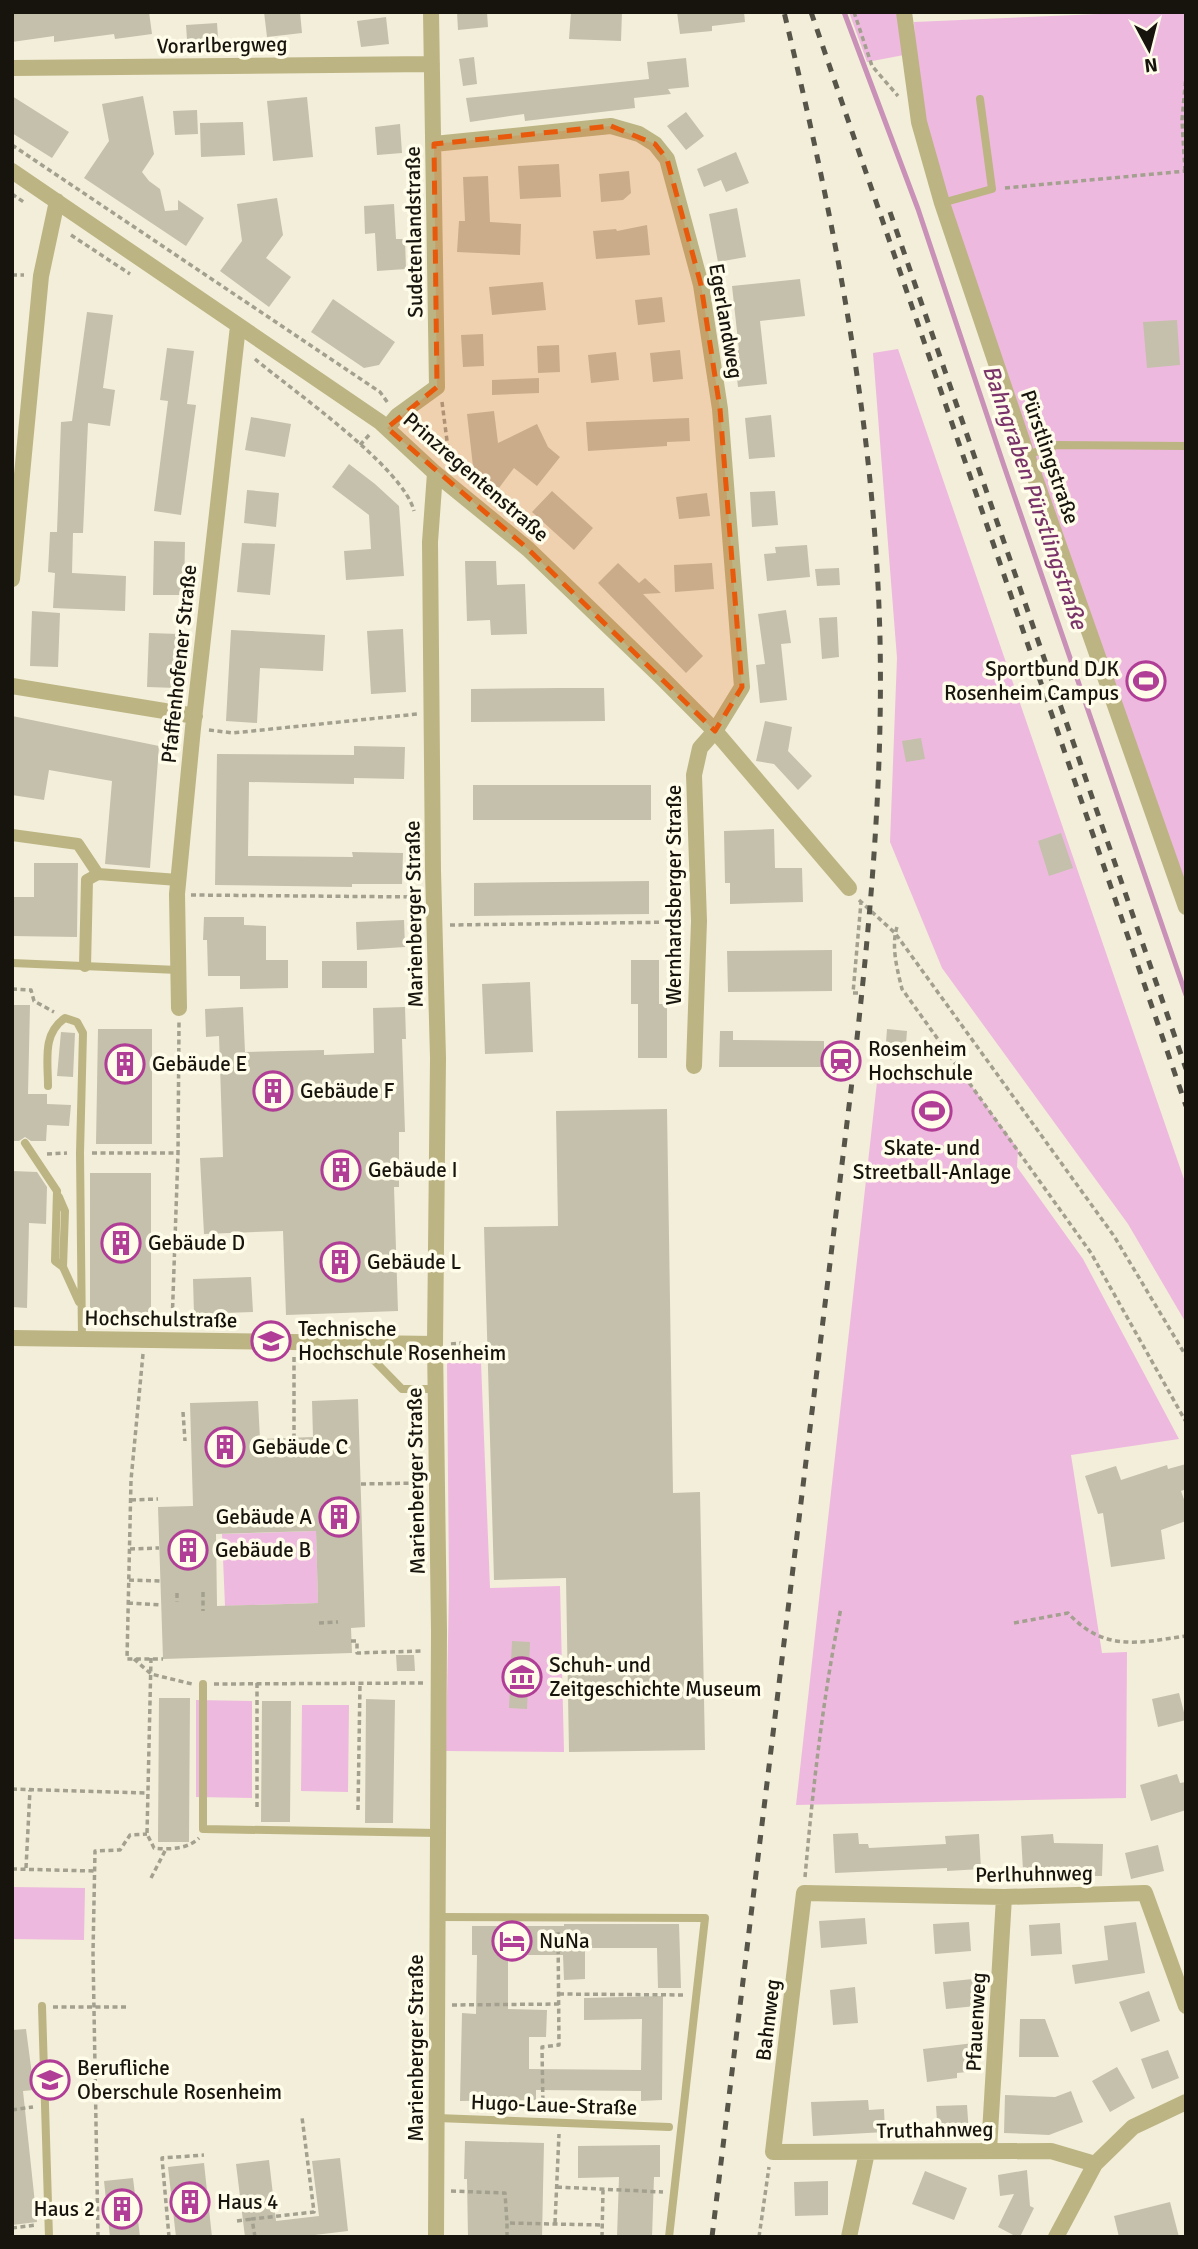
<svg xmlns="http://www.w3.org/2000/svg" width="1198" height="2249" font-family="Signika,sans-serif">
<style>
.green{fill:#eeb9de}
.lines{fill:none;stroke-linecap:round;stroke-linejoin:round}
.stream{stroke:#c990b8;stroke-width:5}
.building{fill:#c4c0ab;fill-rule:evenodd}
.path{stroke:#a3a090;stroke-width:3.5;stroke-dasharray:5 3.5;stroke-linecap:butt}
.service{stroke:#bdb483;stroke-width:8}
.pedestrian{stroke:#bdb483;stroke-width:12}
.minor{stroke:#bdb483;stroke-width:16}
.rail{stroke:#575449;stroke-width:5;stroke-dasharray:9 9;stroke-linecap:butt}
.marked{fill:#e8590c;fill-opacity:0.2;stroke:#e8590c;stroke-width:5;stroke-dasharray:14 9;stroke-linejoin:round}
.labels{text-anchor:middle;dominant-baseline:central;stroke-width:7;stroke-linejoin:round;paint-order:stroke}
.street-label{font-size:21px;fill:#16140d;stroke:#fffcea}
.poi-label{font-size:21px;fill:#16140d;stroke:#fffcea;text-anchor:start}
.water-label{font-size:23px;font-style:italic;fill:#7a3469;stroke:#fffcea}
</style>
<rect width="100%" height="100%" fill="#f2eed9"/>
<!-- green -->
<path class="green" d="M849 12H897L904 55 867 62Z
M1146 12H1186V907L919 122 914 22Z
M898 349 1186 1185V1323L1128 1224 942 968 890 842 897 658 873 353Z
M878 1073H962L1018 1149 1017 1167 1083 1259 1179 1439 1071 1455 1102 1653 1127 1652 1126 1798 796 1805Z
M447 1362H481L490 1588 560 1586 564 1752 446 1751 449 1586Z
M316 1531 318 1603 225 1606 222 1534Z
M196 1700 252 1701V1798L196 1797Z
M302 1705H349L348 1792 301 1791Z
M12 1887 85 1888 84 1940 12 1939Z"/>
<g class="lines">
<!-- stream -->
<path class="stream" d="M844 12 918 209 1003 463 1186 995"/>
</g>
<!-- building -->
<path class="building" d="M12 12H149L152 34 115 39 114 34 54 42V36L12 42Z
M264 12H300L302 33 267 37Z
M457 12H487L488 27 458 30Z
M571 12H622L621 41 569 39Z
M677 12H744L745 22 712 26V31L680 34Z
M386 17 389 44 361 47 357 21Z
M217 23 219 52 188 54 186 25Z
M474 57 477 84 463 86 459 59Z
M686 58 689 87 668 89 671 94 634 98 635 108 525 121 524 114 470 122 466 98 649 79 647 62Z
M12 96 69 132 52 158 12 133Z
M143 96 154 154 142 172 149 181 160 189 165 211 178 210V200L204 218 186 246 84 178 109 141 102 104Z
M307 97 313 157 273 161 267 101Z
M197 110 198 134 175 135 173 111Z
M686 112 704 136 686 150 667 126Z
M243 122 245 155 201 157 200 123Z
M400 124 402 153 377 155 375 127Z
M736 152 749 183 726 192 721 180 704 187 697 169Z
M559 164 561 197 520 199 518 166Z
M629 171 631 193 623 200 601 202 599 174Z
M488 176 490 222 521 224 520 255 457 252 459 221H465L463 177Z
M277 198 283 235 266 258 291 277 269 307 220 271 242 241 237 204Z
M394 204 396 239H405L406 269 377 271 375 233 365 234 364 206Z
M737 208 746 257 718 262 709 214Z
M647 225 650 255 596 259 593 231 616 229 617 231Z
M800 279 805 316 760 321 767 384 738 387 734 350H739L732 286Z
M543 282 546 310 492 315 489 287Z
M662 297 665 322 638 325 635 300Z
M333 299 395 342 379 365 364 368 311 332Z
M87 312 113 315 103 388 115 390 110 426 88 423 83 533H73L72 573 126 576 125 611 53 608 55 573 48 572 50 532H57L61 422 72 421Z
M1177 320 1180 365 1147 368 1143 322Z
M483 334 484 366 463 367 461 335Z
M559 345 560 372 538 373 537 346Z
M167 348 194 351 187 404 196 405 181 515 154 511 168 401 160 400Z
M680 350 683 379 653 382 650 353Z
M616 352 619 380 591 383 588 355Z
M539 378V393L492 395V380Z
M494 411 498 443 537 424 548 447 560 457 537 486 514 468 496 492 474 475 467 414Z
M771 415 775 457 749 459 745 418Z
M251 417 291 424 285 457 245 450Z
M689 418 690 441 667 442V446L588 451 586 422Z
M349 464 375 484 399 506 404 576 346 580 344 551 371 549 369 515 332 487Z
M247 490 279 493 276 527 244 523Z
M552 491 593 528 574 550 532 512Z
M775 491 778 525 752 527 750 492Z
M707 493 710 516 679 519 676 497Z
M154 541 185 542 184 595H153Z
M242 543 275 544 270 595 237 592Z
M807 545 810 577 767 581 764 554 776 553 775 547Z
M465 561H496L497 585 525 584 527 634 491 635 490 620 467 621Z
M618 563 639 583 645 578 661 593 643 594 703 656 686 673 598 583Z
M712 563 714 589 675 592 674 565Z
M839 568 840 585 817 586 815 569Z
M786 610 791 643 781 644 787 700 760 703 756 665 765 664 758 614Z
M32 611 60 613 58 667 30 666Z
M837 617 839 657 822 659 819 618Z
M403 629 406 692 371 694 367 631Z
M231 630 325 635 323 671 260 668 257 723 226 721Z
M149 633 179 634 177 688 147 687Z
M560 688H604L605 721 471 722V689Z
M12 716 159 746 150 868 105 864 112 781 49 770 44 800 12 795Z
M765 721 792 727 788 751 812 776 798 790 774 764 756 761Z
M921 738 925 759 906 762 902 741Z
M354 746 405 747 404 779 354 778V784L249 782 248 856 353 857 352 852 403 853 402 884H352V887L215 885 217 754 354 755Z
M473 785H651V820H473Z
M774 829 775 868H802L803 902 730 904V883H725L724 831Z
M1061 833 1073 868 1049 876 1038 841Z
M34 863H78L77 937 12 936V897H34Z
M649 881V914L474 916V883Z
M204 917H244V925L266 926V960H288V988L240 989V976H208L207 940H203Z
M404 920 405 947 357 950 356 922Z
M832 950V991L728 992 727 951Z
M631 960H659V1004H667V1058H638V1004H631Z
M322 961H367V988H322Z
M530 982 533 1052 485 1054 482 984Z
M12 1005H30L28 1094H47V1104L71 1105 69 1126 47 1125 46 1141H31L25 1137 19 1141H12Z
M243 1007 245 1052 324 1050V1055L374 1053 373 1008 405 1007 406 1039H402L405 1132H399V1187H394L398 1311 286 1315 283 1231 204 1234 200 1158 223 1157 219 1036 206 1037 205 1009Z
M98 1029H152V1144H96Z
M887 1029 907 1031 905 1057 885 1056Z
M720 1031H733V1040L824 1041V1067H719Z
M61 1032 75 1033 73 1077 57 1076Z
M667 1109 673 1493 700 1492 705 1750 569 1752 566 1578 494 1580 484 1227 558 1226 556 1111Z
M12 1171 37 1172 47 1187 46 1224 29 1223 27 1308 12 1307Z
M90 1173H151V1315H90Z
M251 1277 253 1312 194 1314 193 1279Z
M358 1399 365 1627 351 1628 352 1653 163 1659 158 1507 193 1506 190 1403 258 1401 260 1439 313 1437 312 1401ZM316 1531 318 1603 217 1606 216 1534Z
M1186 1464V1489L1181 1491 1186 1505V1521L1161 1530 1165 1559 1111 1567 1103 1513 1098 1514 1085 1476 1116 1466 1121 1480 1167 1465 1168 1469Z
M512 1641 530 1642 527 1709 509 1708Z
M396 1655H414L415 1671H397Z
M1179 1693 1186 1720 1158 1727 1152 1699Z
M159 1698H190L189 1842H158Z
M366 1699 395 1700 393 1823H365Z
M262 1701H291L290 1822H261Z
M1177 1774 1180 1783 1186 1782V1810L1151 1821 1140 1785Z
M858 1833 859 1844H868L869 1848 946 1844 945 1836 979 1834 981 1869 947 1871V1868L835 1873 833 1834Z
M1053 1834 1054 1843 1103 1844 1102 1876H1071L1072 1867 1023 1870 1021 1836Z
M1158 1845 1164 1871 1131 1879 1125 1853Z
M865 1918 867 1944 821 1948 819 1921Z
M969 1922 971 1951 935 1954 933 1924Z
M1136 1922 1145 1973 1075 1984 1072 1965 1108 1960 1104 1926Z
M1060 1923 1062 1954 1031 1956 1029 1925Z
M564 1924H679L681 1988H658L657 1948H585V1979L564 1980 563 1955H508V2009L547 2010 546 2037H529V2069L641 2070 642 2019 584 2020V1998L663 1996 662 2100 641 2101V2091L536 2090V2100L460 2101 462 2013 476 2014 477 1955H472V1926H564Z
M973 1979 976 2006 946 2009 943 1982Z
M855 1987 858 2023 833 2025 830 1990Z
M1149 1991 1160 2021 1131 2032 1119 2002Z
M1020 2019H1045L1059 2057H1019Z
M26 2029 34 2090 23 2091 37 2222 12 2225V2030Z
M974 2043 977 2071 957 2073V2078L927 2082 923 2049Z
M1168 2050 1179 2078 1152 2089 1141 2059Z
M1117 2067 1135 2098 1110 2112 1092 2081Z
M1071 2091 1083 2122 1049 2135 1004 2133 1005 2095 1055 2097Z
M868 2100 869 2110 884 2109 885 2132 813 2136 811 2102Z
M967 2105 969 2134 938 2136 936 2106Z
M465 2141 544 2143 542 2237H468L467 2179H464Z
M660 2145V2177H654L652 2237H617L619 2177 578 2178V2146Z
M340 2158 348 2231 298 2237H245L236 2164 269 2160 276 2221 319 2216 312 2161Z
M204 2163 212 2237H176L168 2167Z
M1027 2170 1030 2206 1034 2208 1020 2237H1017L998 2227 1014 2194 1000 2196 998 2175Z
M925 2171 967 2188 954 2220 912 2204Z
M133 2178 140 2237H110L104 2181Z
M828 2181V2215L795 2216 794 2182Z
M1170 2202 1179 2237H1119L1114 2216Z"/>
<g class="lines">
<!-- path -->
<path class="path" d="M854 12 872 66 898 96
M12 145 380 392 388 403
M1185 171 1182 120 1186 76
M1005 188 1186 171
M12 194 25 203
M71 235 130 274
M12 275H24
M255 359C293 391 403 467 414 511
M442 402 450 464
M360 445 370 434
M209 730 233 733 417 714
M191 895 418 897
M859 900 895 933 1114 1236 1186 1356
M450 925 683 922
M897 927C891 946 897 969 902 989L1091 1253 1186 1422
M12 989 31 990 34 1001 54 1012
M858 993H853L861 902
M92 1153H178
M47 1154 67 1153
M172 1325 178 1153 179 1022
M451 1344 462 1343
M143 1354 131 1480 127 1659H163
M294 1357V1438
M183 1412 185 1441
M361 1484 422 1483
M131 1500 158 1499
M130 1549 159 1548
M129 1580 160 1581
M203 1592V1611
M177 1593V1602
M128 1603 161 1605
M319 1623 338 1622
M1014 1623 1068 1613C1104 1652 1138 1643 1186 1636
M351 1641H357V1653L423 1651
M151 1658 147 1834 154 1848C169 1850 188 1849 199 1838
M134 1659 151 1674 192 1684
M257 1683V1809
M214 1684 423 1683
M1186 1685V1697
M12 1789 148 1793
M358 1810 360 1683
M26 1868 30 1790
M12 1869 94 1871
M805 1877C813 1787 823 1696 841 1608
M151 1878 166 1849
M559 1994 686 1995
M452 2005 559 2004
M53 2007H128
M543 2109 542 2047 559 2045 558 1929
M12 2110 33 2107
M557 2187 663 2192
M451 2191 505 2193 507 2223
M237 2221 252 2219
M555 2223 559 2134
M12 2228 36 2225
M98 2237 93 1953 95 1851 120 1850 130 1835 147 1834
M169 2237 162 2158 204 2155
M255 2237 252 2219 314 2212 302 2117
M507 2237V2223L602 2225
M602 2237 603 2190
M759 2237 769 2167"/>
<!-- service -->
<path class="service" d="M942 203 992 189 980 99
M1027 455 1057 445 1186 446
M12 963 178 970
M48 1086C48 1060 42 1034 65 1018L77 1022 83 1033 80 1153 82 1339
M25 1143 57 1191 55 1261 63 1267 79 1302
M59 1197 65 1211 63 1267
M359 1345 402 1389H436
M203 1684V1829L438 1833
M437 1917 705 1918 669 2237
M42 2006 49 2237
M437 2118 669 2127"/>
<!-- pedestrian -->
<path class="pedestrian" d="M12 835 78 844 98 874 178 880
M85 966 87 880 98 874"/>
<!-- minor -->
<path class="minor" d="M904 12 919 122 942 203 1027 455 1186 907
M12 68 432 64
M434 144 611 126 639 134 655 144 667 159 701 285 720 409 742 687 715 731 700 748 694 775 699 921 694 1066
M12 171 380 422 435 473 528 549 660 676 715 731 849 888
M387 428 397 416 437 387 431 12
M435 473 430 542 433 871 438 1058 435 1344 439 1631 436 2237
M12 579 41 276 57 201
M12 686 195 716
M179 1008 177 894 193 728 238 326
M12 1338 435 1344
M989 2150 1004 1897
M1095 2164 1051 2151 773 2152 804 1893 1004 1897 1145 1893 1186 2006
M849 2237 867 2152
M1056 2237 1095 2164 1133 2127 1186 2102"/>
<!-- rail -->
<path class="rail" d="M811 12 1186 1106
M890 212 1186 1069
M712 2237 854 1065C870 923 883 782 880 639 875 425 834 219 784 12"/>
</g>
<!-- marked area -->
<path class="marked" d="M611 126 655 144 667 159 701 285 720 409 742 687 715 731 528 549 387 428 437 387 434 144Z"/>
<!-- icons -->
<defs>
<g id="stadium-ring" transform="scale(2.0125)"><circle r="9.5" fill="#fffcea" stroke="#b03d96" stroke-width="1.5"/><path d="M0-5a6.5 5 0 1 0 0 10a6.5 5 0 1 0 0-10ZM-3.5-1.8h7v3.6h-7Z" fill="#b03d96"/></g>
<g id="station-ring" transform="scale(2.0125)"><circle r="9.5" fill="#fffcea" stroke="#b03d96" stroke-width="1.5"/><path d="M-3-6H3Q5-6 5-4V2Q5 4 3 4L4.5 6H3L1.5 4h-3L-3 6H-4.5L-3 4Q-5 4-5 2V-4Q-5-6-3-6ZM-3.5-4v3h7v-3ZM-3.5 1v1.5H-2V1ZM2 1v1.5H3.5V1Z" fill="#b03d96"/></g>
<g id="building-ring" transform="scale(2.0125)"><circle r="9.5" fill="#fffcea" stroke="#b03d96" stroke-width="1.5"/><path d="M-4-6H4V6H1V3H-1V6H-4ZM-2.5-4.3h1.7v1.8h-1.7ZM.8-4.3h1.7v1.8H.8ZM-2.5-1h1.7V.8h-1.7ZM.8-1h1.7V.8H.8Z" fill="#b03d96"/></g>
<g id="university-ring" transform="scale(2.0125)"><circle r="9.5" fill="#fffcea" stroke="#b03d96" stroke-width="1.5"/><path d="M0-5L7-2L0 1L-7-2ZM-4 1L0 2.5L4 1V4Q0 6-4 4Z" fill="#b03d96"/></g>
<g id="museum-ring" transform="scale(2.0125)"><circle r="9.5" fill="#fffcea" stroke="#b03d96" stroke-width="1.5"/><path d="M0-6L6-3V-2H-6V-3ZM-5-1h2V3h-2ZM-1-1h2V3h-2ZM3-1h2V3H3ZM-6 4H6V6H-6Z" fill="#b03d96"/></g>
<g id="hotel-ring" transform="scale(2.0125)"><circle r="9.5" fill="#fffcea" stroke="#b03d96" stroke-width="1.5"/><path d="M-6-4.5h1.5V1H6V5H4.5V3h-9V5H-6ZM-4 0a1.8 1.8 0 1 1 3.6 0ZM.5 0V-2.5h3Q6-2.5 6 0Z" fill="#b03d96"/></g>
<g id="school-ring" transform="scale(2.0125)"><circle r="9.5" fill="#fffcea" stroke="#b03d96" stroke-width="1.5"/><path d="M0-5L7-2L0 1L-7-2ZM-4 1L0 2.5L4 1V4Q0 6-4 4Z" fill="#b03d96"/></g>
</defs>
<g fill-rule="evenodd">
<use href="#stadium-ring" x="1146" y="681"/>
<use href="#station-ring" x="841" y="1061"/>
<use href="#building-ring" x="125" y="1064"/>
<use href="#building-ring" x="273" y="1091"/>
<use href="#stadium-ring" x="932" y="1111"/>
<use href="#building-ring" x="341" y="1170"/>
<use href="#building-ring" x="121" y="1243"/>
<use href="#building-ring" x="340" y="1262"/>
<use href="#university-ring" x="271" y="1341"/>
<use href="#building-ring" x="225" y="1447"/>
<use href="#building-ring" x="339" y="1517"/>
<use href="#building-ring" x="188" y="1550"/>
<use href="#museum-ring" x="522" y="1677"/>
<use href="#hotel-ring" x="512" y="1941"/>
<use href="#school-ring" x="50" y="2080"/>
<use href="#building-ring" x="190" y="2202"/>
<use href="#building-ring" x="122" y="2209"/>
</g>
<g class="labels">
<!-- street labels -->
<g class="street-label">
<text transform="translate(222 45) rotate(-1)">Vorarlbergweg</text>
<text transform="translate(414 232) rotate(-91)">Sudetenlandstraße</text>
<text transform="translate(726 321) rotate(80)">Egerlandweg</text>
<text transform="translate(1050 457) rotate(71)">Pürstlingstraße</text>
<text transform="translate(476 477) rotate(41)">Prinzregentenstraße</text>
<text transform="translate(179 664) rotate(-84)">Pfaffenhofener Straße</text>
<text transform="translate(674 895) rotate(-90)">Wernhardsberger Straße</text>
<text transform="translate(414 914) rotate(-91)">Marienberger Straße</text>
<text transform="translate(161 1319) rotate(1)">Hochschulstraße</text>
<text transform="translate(416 1481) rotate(-91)">Marienberger Straße</text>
<text transform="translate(1034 1874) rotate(-1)">Perlhuhnweg</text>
<text transform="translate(768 2020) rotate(-83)">Bahnweg</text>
<text transform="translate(976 2022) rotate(-87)">Pfauenweg</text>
<text transform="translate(416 2048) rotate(-90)">Marienberger Straße</text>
<text transform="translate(554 2105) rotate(2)">Hugo-Laue-Straße</text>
<text transform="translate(935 2130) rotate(-1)">Truthahnweg</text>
</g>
<!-- poi labels -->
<g class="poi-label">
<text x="1119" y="669" text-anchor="end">Sportbund DJK<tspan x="1119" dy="24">Rosenheim Campus</tspan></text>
<text x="868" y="1049">Rosenheim<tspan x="868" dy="24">Hochschule</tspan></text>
<text x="152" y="1064">Gebäude E</text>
<text x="300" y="1091">Gebäude F</text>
<text x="932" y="1148" text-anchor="middle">Skate- und<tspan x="932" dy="24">Streetball-Anlage</tspan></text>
<text x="368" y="1170">Gebäude I</text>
<text x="148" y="1243">Gebäude D</text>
<text x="367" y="1262">Gebäude L</text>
<text x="298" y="1329">Technische<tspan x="298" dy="24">Hochschule Rosenheim</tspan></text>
<text x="252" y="1447">Gebäude C</text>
<text x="312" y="1517" text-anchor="end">Gebäude A</text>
<text x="215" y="1550">Gebäude B</text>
<text x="549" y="1665">Schuh- und<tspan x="549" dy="24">Zeitgeschichte Museum</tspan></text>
<text x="539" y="1941">NuNa</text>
<text x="77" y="2068">Berufliche<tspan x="77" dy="24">Oberschule Rosenheim</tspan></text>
<text x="217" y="2202">Haus 4</text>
<text x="95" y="2209" text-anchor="end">Haus 2</text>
</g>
<!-- water labels -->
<g class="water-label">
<text transform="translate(1035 497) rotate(71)">Bahngraben Pürstlingstraße</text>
</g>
</g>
<!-- border -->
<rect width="1198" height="2249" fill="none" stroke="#16140d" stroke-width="28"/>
<!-- north arrow -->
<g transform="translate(1149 49) rotate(173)" stroke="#fffcea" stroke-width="5" paint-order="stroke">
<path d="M0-5L12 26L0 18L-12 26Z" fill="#16140d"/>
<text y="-10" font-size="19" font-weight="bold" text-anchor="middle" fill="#16140d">N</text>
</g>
</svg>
